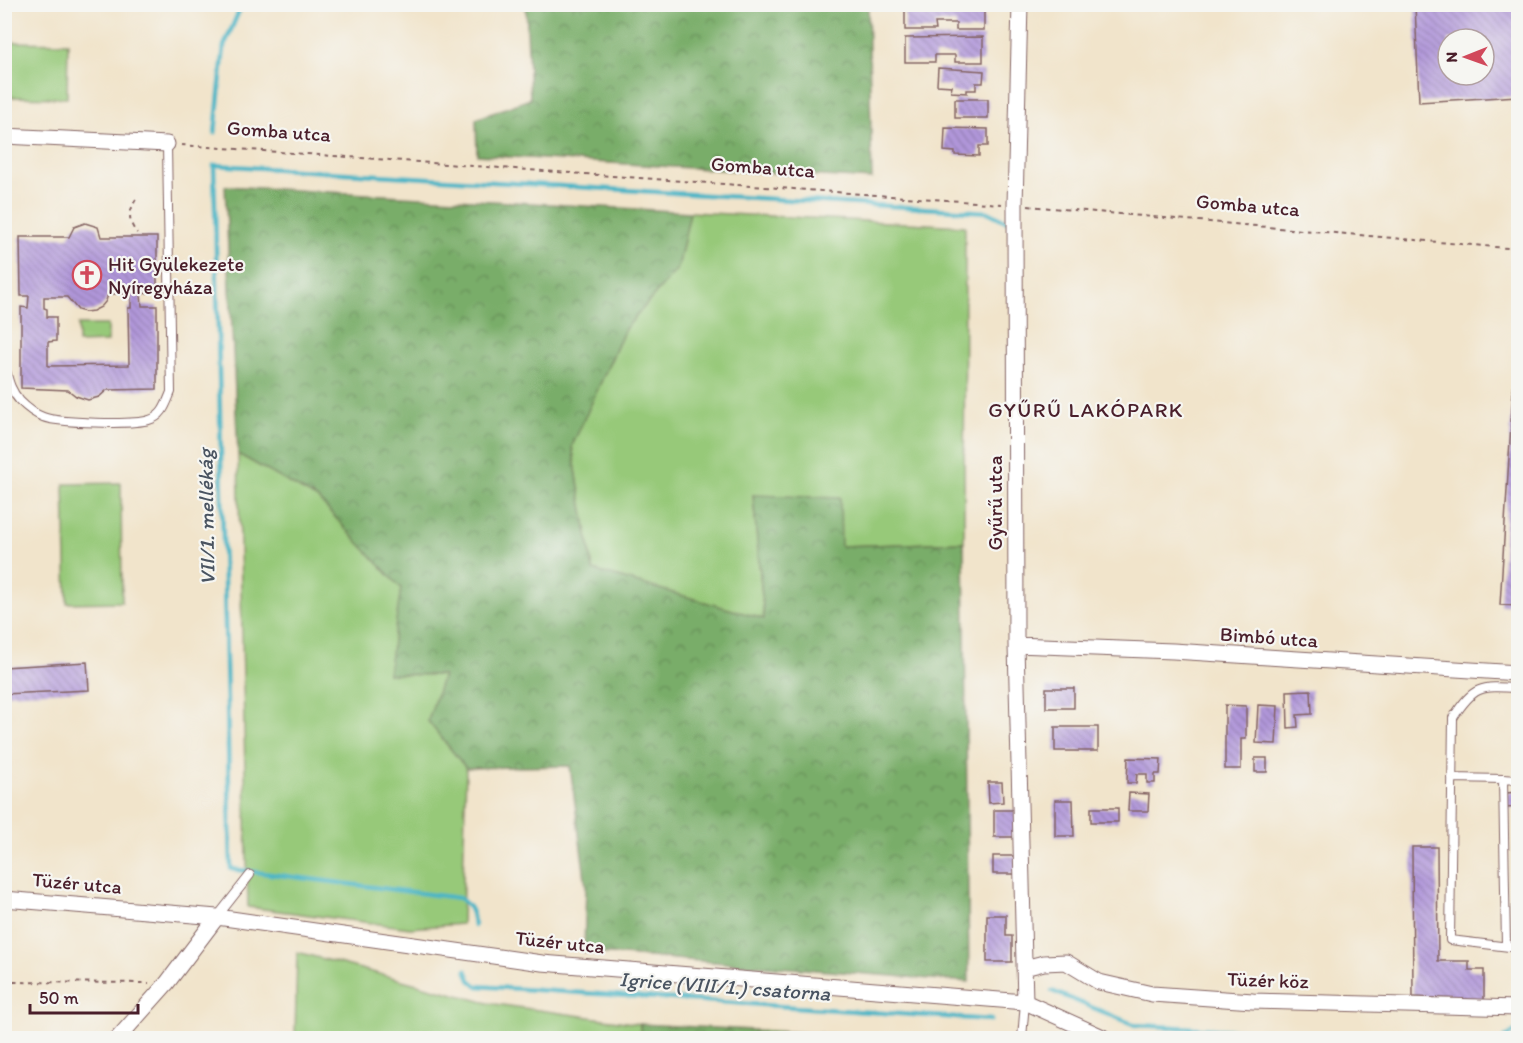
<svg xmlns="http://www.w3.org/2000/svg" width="1523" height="1043" font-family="Itim,sans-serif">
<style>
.green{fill:#97c979;stroke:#707452;stroke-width:1.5}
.forest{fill:url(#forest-crowns);stroke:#62664a;stroke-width:1.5}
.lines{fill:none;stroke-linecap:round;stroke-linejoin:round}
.stream{stroke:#49b5c6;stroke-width:4.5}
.building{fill:url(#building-back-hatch);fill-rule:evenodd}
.service-casing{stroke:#846463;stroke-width:10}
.minor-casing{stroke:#846463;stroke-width:17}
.path{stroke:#846463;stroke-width:2;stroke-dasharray:4.5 4.5;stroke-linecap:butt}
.service{stroke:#fff;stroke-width:8}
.minor{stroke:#fff;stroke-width:15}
.labels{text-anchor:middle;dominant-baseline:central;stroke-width:4.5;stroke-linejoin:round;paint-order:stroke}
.street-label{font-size:20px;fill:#4a1f2b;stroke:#f6f6f2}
.poi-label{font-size:20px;fill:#4a1f2b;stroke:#f6f6f2;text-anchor:start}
.neighbourhood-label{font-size:21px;letter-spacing:1.5px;fill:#4a1f2b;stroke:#f6f6f2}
.water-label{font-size:21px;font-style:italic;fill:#4a5461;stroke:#f6f6f2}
</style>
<defs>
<pattern id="forest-crowns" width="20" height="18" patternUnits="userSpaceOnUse" patternTransform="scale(1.5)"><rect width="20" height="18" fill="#79ad69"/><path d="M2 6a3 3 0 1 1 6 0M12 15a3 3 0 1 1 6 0" fill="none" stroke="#658c57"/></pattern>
<pattern id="building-back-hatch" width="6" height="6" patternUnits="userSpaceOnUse" patternTransform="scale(1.5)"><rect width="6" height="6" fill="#b197da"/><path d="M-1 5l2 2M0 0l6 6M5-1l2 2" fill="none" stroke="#927bb1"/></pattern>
</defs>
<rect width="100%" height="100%" fill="#f6f6f2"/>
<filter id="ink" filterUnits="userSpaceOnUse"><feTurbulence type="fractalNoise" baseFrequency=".0167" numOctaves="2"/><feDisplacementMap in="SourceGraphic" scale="12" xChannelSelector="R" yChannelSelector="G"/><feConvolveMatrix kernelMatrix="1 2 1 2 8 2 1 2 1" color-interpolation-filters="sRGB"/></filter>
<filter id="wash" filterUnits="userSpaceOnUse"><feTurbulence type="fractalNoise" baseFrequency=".008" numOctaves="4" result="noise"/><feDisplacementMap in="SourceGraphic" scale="24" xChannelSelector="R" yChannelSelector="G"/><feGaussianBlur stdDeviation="1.35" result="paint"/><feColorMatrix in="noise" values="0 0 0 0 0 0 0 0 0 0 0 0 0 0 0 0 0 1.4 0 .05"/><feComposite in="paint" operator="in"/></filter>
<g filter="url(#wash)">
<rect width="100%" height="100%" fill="#f1e4cb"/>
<!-- green -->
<path class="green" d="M5 42 68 43 67 98 5 97Z
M690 212 965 226 964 542 841 546 753 495 764 619 593 570 572 446 625 329 678 268Z
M78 325H108V342L78 343Z
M238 454 318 499 402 588 388 674 443 675 428 721 466 768 462 924 410 928 248 907Z
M121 483 122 602 67 603 64 484Z
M297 952 488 1003 640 1024 641 1038H295Z"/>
<!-- forest -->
<path class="forest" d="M526 5H868L872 179 477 155 476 119 530 99Z
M225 186 690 212 678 268 625 329 572 446 593 570 764 619 753 495 840 498 841 546 964 542 969 982 584 952 586 886 570 766 466 768 428 721 443 675 388 674 401 588 318 499 238 454Z
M640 1024 902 1038H641Z"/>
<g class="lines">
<!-- stream -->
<path class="stream" d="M215 133 224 46 242 4
M474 926C473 912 471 906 459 898L231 869 214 165 988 212 1006 221
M466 970 470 980 477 986 991 1020
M1052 991 1135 1025 1384 1038
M1505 1038 1518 1029"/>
</g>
<g id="blocks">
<!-- building -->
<path class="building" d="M4 4H8V14L4 13Z
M1415 4H1518V96L1419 102ZM1448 39H1484V75H1448Z
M984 5V30H956V23H935L936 30H905V6Z
M983 37V62H955V55H935V62H905V38Z
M938 68 984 71 983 83H976V90H967V93L951 92 952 86 937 85Z
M955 99H988V118H955Z
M945 128 988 129V146H979V156L955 155V152L944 151Z
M85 223 98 227 101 237H157V292L141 294 142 306H157V389L107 390 99 397 88 400 76 396 68 390 21 388V307L28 308 29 296H21L20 237H69L74 227ZM108 294H131V308H128L129 365 48 366V342L56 341V317H47V309L44 308V297H67L78 310 85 312 93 311 101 307 106 301Z
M1517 325H1518V606L1500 605Z
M87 662 89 690 4 694V667Z
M1046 688H1074V708H1046Z
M1311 690 1312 714 1297 715 1298 727 1288 728 1287 691Z
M1225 705 1246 706V739H1241V769H1225Z
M1258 705 1278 706 1276 744 1256 743Z
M1055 727H1098V751H1055Z
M1128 758 1161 759 1160 774H1155V783H1147V774H1137L1136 783H1127Z
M1255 758H1267V772H1255Z
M988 782H1002L1003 802 989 803Z
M1518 792V807L1506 808V793Z
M1129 793 1149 794 1148 811H1128Z
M1055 800H1073L1074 836H1055Z
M1091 808H1118V822H1091Z
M994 810H1016V837H994Z
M1412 847H1437L1438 961H1469V970H1484V1000L1413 997Z
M993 856H1016V874H993Z
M987 915H1006V936H1012V962H987Z"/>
</g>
</g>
<g filter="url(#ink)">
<use href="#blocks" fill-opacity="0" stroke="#846463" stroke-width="1.5"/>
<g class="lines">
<!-- service casing -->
<g class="service-casing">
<path id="service" d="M4 363C8 377 9 389 20 401 25 406 35 414 43 417 58 423 133 425 149 420 163 416 166 404 171 392L167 144
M1518 688C1481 686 1474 685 1453 718L1450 940 1518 948
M1452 778 1503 779 1506 946
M1503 779 1518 780
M217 917 250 875
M1022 1038 1025 1002"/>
</g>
<!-- minor casing -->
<g class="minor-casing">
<path id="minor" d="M1020 4 1015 205 1016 645 1025 1002
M4 136 167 144
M1016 645 1173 651 1518 673
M4 899 217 917 542 963 1025 1002 1105 1038
M1024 968 1044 963 1066 962 1099 982 1152 994 1253 1001 1518 1008
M118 1038 167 983 217 917"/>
</g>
<!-- path -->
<path class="path" d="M181 145 1002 204
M136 199C129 212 127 221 137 233
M1028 206 1518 249
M4 982 149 983"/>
<!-- service -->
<use href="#service" class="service"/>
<!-- minor -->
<use href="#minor" class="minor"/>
</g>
</g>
<!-- icons -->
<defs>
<g id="church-ring" transform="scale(1.5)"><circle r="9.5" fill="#f6f6f2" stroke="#d1495b" stroke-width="1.5"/><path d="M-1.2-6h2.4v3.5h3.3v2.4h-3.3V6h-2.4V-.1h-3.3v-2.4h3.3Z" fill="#d1495b"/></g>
</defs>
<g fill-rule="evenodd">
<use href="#church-ring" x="87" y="275"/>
</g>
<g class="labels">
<!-- street labels -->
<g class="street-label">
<text transform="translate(279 131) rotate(4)">Gomba utca</text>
<text transform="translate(763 167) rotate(4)">Gomba utca</text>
<text transform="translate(1248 205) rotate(5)">Gomba utca</text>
<text transform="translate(995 503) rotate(-90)">Gyűrű utca</text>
<text transform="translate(1269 637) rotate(4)">Bimbó utca</text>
<text transform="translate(77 883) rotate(5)">Tüzér utca</text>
<text transform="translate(560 942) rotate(6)">Tüzér utca</text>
<text transform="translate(1268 980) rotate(2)">Tüzér köz</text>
</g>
<!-- poi labels -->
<g class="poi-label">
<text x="108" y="264">Hit Gyülekezete<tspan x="108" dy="23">Nyíregyháza</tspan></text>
</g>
<!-- neighbourhood labels -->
<g class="neighbourhood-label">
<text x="1086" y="409">GYŰRŰ LAKÓPARK</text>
</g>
<!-- water labels -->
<g class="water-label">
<text transform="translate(206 517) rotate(-91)">VII/1. mellékág</text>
<text transform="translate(725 986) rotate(4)">Igrice (VIII/1.) csatorna</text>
</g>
</g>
<!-- margin -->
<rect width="1523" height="1043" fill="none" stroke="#f6f6f2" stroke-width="24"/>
<!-- north arrow -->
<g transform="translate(1466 57) rotate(269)"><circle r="28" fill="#f6f6f2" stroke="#b1a0a2" stroke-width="1.5"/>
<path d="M0-4.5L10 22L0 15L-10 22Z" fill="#d1495b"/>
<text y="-9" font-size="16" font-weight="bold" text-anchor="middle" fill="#4a1f2b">N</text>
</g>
<!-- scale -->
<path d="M30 1004v9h108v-9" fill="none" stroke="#4a1f2b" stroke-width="3"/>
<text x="39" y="1004" font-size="18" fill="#4a1f2b" stroke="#f6f6f2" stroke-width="4.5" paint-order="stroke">50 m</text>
</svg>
